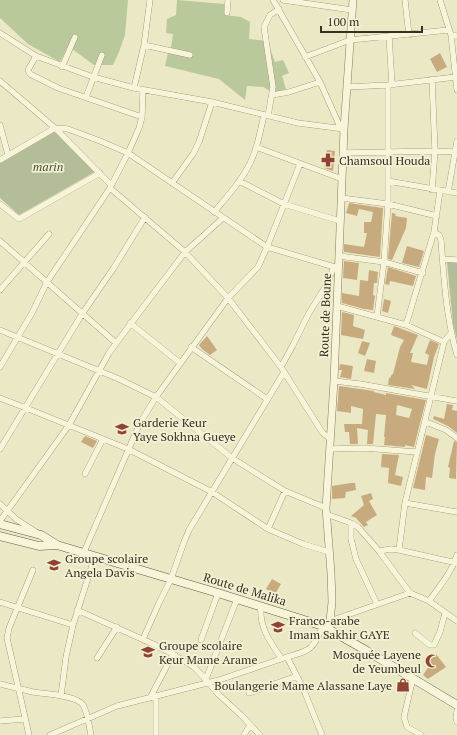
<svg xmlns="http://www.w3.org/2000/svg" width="457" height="735" font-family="'PT Serif',serif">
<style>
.green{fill:#bac99b}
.cemetery{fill:#b3be99}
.building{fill:#c7ab7f;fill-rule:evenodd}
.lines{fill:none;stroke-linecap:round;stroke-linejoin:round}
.minor-casing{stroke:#867b5d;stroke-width:6}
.tertiary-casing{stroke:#867b5d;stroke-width:8}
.secondary-casing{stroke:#675c40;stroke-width:9}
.minor{stroke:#f7f4d9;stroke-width:5.5}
.tertiary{stroke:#f7f4d9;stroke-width:7}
.secondary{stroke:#f7f4d9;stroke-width:8}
.labels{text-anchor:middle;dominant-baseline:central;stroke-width:3.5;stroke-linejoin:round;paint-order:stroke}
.poi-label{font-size:12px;fill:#372f20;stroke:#f3f1d5;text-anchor:start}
.park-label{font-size:12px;font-style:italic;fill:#3f5228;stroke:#f3f1d5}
.street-label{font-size:12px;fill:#372f20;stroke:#f3f1d5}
</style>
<rect width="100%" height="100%" fill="#ebe8c6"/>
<!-- green -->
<path class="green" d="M0 0H128L125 35 119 52 113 65H94L68 46 60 62 28 44 0 18Z
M177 0 224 4V15L241 17 250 22 249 39 267 41 275 62 283 60 289 73 282 76 286 89 274 93 263 87 247 86 245 100 219 79 165 66 169 48H171L173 34 166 33 167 19 176 15Z"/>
<!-- cemetery -->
<path class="cemetery" d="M53 130 98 170 19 215 0 198V161Z
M447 262 457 263V340L453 324Z"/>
<!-- building -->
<path class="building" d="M440 53 447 67 437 72 430 59Z
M327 150 335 151 333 171 324 168Z
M349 203 383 208 380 257 344 252V244L364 247 367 233H364V222H371L373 212 359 209 357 216 346 213Z
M392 213 396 214 395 216 407 218 406 228 392 260 388 259Z
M407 246 424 251 419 267 402 263Z
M344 261 359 263 357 280 343 278Z
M388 267 416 276 413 286 390 281 389 285 385 284Z
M369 270 378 272 377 283H374L373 295 375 296 373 310 364 309 342 303V293L359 296 360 280 368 281Z
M384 299 391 301 388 313 382 311Z
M342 312 354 315 353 326 365 330 363 339 341 335Z
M394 326 418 335 410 353H413L411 362 427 365 429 355 425 353 430 340 439 344 434 357 427 389 411 385 415 389 388 385 389 378H390L392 374H393L400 347 404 340 391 335Z
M207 336 217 350 210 355 202 349 199 345Z
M362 341 370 343 365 356 358 353Z
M367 359 376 361 374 373 364 371Z
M340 364 353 366 351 379 340 377 342 370H339Z
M339 386 374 391V392L386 395V393L426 400 414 447 405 445V447L384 445 385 437H384L386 415 376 414 373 444H367L368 430 357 428 358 444H350L349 432H345L344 424H362L363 409 351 406V413L337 411ZM397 405 412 409 409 418 396 415Z
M447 404 453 405 452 410 457 411V433L448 426 433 419 434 416 444 419Z
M426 435 439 439 435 454 432 478 426 477 425 490 413 488Z
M85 436 97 441 93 448 81 442Z
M454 441 457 442 456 479 449 478 450 468 448 467Z
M382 454 399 455 395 475 403 477 401 486 388 483 389 468 381 467Z
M351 483H355L356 490 346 492 345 498 332 499V486Z
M371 493 373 499 369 501 377 515 366 522 368 525 364 527 356 518 351 516 364 505 361 496Z
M272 579 281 584 275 594 266 589Z
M436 654 446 667 428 679 423 675 429 666 425 661Z"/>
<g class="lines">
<!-- minor casing -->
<g class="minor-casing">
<path id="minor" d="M273 0 320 82 341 129
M283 0 352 10
M405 0 409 35
M440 0 451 35 457 90
M227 13 228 0
M0 33 36 56 93 77 134 88 212 102 298 123 344 129
M451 35 457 36
M389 36 392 85
M144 45 190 55
M36 56 28 70 30 74 58 88 142 117
M305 57 350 40 449 30
M62 67 75 37
M432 79 435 151 432 190
M0 81 55 128 111 185
M347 87 388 85 456 77
M134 88 144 45 150 0
M272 95 289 92 320 82
M86 97 102 55
M268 116 273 87 264 27 270 15 279 9
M0 125 8 155
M256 147 342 179
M343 153 435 151 454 152
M0 160 55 128 68 129 100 141 128 153 267 247 338 268
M239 181 284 204 340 221
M388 181 457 193
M172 183 193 154 199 142 212 102
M110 188 185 252 228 298 281 367 322 432 330 439
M448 192 457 141
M341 198 388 204 437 216
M0 204 19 219 100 173
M214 212C226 198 240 183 248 167 257 151 260 132 264 115
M434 232 439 235 441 240C444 279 446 317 457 355
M0 241 116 343
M339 256 384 262 423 273
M443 259 457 260
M0 290 49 234
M337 306 406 325 444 342
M377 316 384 262 388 204V85
M130 323 180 363
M406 325 434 232 440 191
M0 330 119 379 156 397 232 458 285 491 326 508
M191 347 267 399
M0 367 32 313 47 282 110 188 128 153 139 128 142 117 143 90
M281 367 293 345 309 313 326 286 334 267
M334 381 360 384 457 401
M0 398 26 408 128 449 212 492 268 529 303 544 329 552
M426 422 446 430 457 438
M0 449 82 314 113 269 145 217
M330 449 364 448 416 452
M85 474 103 439
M405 503 457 512
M0 504 16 519 36 532
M326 514 351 523 358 527 379 551 410 593 429 601 457 621
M0 521 69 425 109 353 123 334 185 252 223 218
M351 523V539L356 559 377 604
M268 529 285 491
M399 550 405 503 444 342 451 333
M379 551 391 549 399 550 457 563
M84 552 140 423 156 397 228 298 258 267 267 247 300 164
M429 601C439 587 452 572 457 555
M0 602 73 625
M261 606C259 627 270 642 281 658
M77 610 153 644 173 654 194 667 209 683 217 693 241 715 260 735
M330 621 410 593
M415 633 430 645H434L440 632 445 613
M143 639 159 603 171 579 184 542 189 530 284 372
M201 640 218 593
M287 657C312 650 312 650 323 626
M97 658 117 627
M413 678 404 717 407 727 421 735
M206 679 237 599
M0 684C11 687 22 689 33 692 44 694 77 695 83 705 88 713 89 726 91 735
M249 693 297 676
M61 696 66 657 73 625 95 556
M150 698 173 654
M457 711 456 717 457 722
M0 721 24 719
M29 735 7 638 9 628 33 570
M50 735 117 706 219 680 287 657 303 688 322 735
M156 735V696
M244 735 250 725"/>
</g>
<!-- tertiary casing -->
<g class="tertiary-casing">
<path id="tertiary" d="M329 630 332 602 331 573 326 508 334 381 344 129 353 0"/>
</g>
<!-- secondary casing -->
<g class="secondary-casing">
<path id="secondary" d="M0 524 41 535 57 545 218 593 323 626 367 651 457 705
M0 536 39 546 57 545"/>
</g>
<!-- minor -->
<use href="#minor" class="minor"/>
<!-- tertiary -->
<use href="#tertiary" class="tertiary"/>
<!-- secondary -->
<use href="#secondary" class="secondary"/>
</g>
<!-- icons -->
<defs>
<g id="pharmacy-bare" transform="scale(1.08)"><path d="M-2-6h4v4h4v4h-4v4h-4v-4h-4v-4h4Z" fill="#914331" stroke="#f3f1d5" stroke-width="2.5" paint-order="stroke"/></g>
<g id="school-bare" transform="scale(1.08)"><path d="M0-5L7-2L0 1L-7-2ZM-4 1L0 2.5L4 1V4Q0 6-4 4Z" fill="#914331" stroke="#f3f1d5" stroke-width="2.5" paint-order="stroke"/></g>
<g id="mosque-bare" transform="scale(1.08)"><path d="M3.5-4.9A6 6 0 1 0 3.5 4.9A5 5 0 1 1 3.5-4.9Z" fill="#914331" stroke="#f3f1d5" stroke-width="2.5" paint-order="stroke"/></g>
<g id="shop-bare" transform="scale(1.08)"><path d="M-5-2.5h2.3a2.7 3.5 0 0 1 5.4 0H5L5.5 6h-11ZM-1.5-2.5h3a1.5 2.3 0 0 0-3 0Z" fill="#914331" stroke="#f3f1d5" stroke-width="2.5" paint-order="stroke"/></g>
</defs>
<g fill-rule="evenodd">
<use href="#pharmacy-bare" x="328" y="160"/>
<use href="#school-bare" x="122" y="429"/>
<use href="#school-bare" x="54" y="565"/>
<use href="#school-bare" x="278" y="627"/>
<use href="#school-bare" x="148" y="652"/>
<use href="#mosque-bare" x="432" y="661"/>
<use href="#shop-bare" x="403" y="685"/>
</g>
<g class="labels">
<!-- poi labels -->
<g class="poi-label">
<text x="339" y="160">Chamsoul Houda</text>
<text x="133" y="422">Garderie Keur<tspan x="133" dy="14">Yaye Sokhna Gueye</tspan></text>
<text x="65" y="558">Groupe scolaire<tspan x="65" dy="14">Angela Davis</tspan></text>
<text x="289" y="620">Franco-arabe<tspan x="289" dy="14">Imam Sakhir GAYE</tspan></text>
<text x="159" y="645">Groupe scolaire<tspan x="159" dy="14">Keur Mame Arame</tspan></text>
<text x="421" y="654" text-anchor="end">Mosquée Layene<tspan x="421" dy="14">de Yeumbeul</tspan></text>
<text x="392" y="685" text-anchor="end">Boulangerie Mame Alassane Laye</text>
</g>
<!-- park labels -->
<g class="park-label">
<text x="48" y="166">marin</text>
</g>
<!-- street labels -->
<g class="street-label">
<text transform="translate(325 315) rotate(-88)">Route de Boune</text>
<text transform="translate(245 589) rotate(17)">Route de Malika</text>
</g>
</g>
<!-- scale -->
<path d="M321 26v6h101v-6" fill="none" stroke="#372f20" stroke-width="2"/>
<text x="327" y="26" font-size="12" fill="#372f20" stroke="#f3f1d5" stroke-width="3" paint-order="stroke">100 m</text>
</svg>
